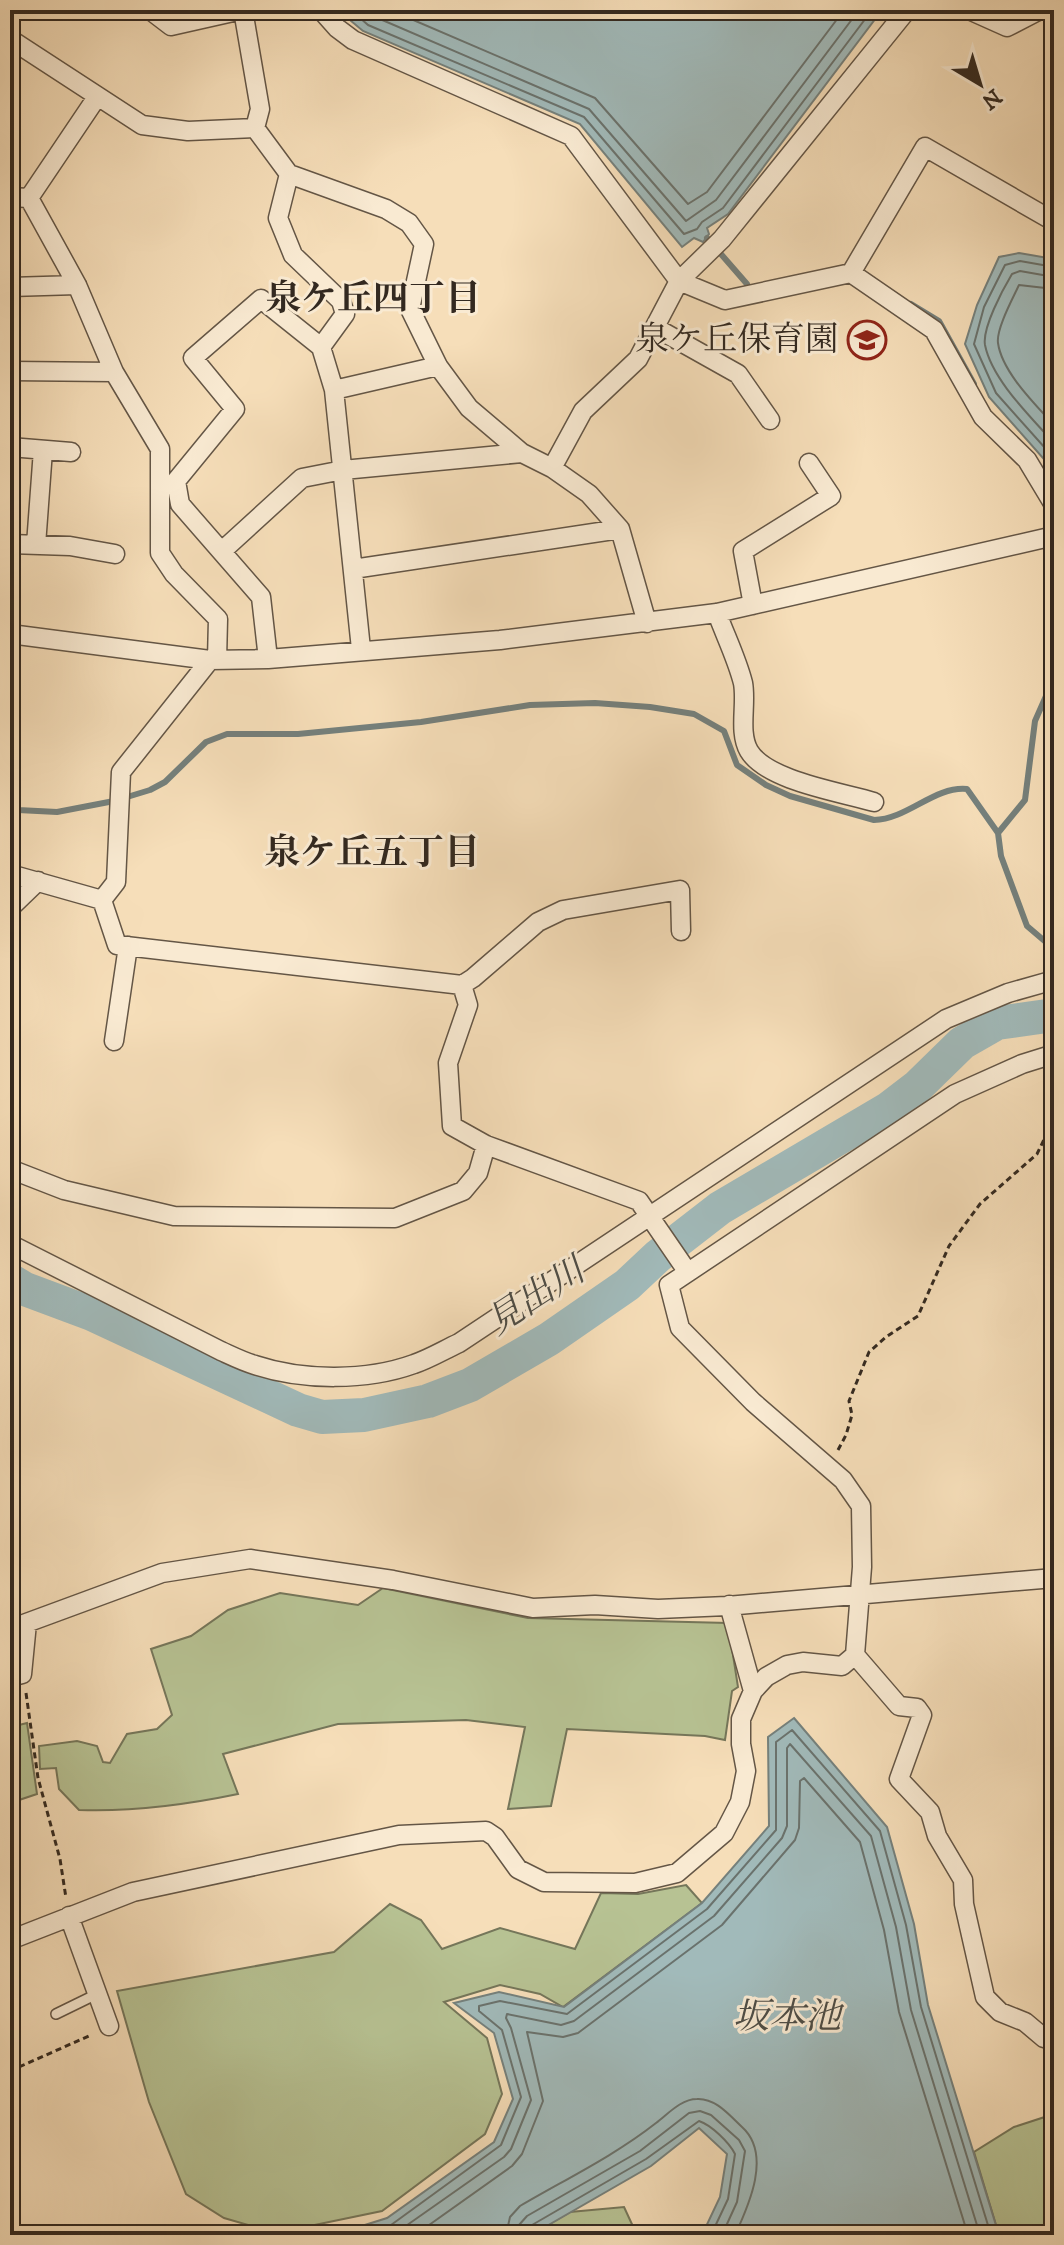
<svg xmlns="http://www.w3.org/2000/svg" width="1064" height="2245" font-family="'IM FELL DW Pica','Noto Serif JP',serif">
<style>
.green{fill:#b7c293;stroke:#75765a;stroke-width:2}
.water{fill:#a1baba;stroke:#75807c;stroke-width:2}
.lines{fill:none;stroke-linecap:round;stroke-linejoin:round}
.shore{stroke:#6a726d;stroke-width:2}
.stream{stroke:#75807c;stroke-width:6}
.river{stroke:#a1baba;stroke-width:34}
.lane-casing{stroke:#645646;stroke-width:12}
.street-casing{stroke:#645646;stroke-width:21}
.path{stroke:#332920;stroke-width:3;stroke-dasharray:6 4;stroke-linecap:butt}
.lane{stroke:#f9ead2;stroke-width:9}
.street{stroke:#f9ead2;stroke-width:18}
.labels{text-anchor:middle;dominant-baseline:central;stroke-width:6;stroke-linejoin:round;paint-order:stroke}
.poi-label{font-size:34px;fill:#332920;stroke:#f9ead2;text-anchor:end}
.neighbourhood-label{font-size:36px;font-weight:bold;fill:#332920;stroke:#f9ead2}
.water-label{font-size:36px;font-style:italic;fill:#4e4d46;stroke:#f9ead2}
</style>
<rect width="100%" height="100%" fill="#f6deb9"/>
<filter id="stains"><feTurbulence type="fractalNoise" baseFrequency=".0025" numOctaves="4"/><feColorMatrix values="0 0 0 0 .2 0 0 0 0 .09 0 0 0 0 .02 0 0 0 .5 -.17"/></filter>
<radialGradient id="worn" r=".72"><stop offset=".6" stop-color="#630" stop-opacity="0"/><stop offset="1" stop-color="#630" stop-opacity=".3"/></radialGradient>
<!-- green -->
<path class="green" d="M383 1588 528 1618 728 1623 738 1687 732 1691 725 1740 705 1736 567 1729 551 1806 508 1809 525 1727 466 1720 338 1724 223 1754 238 1794C185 1805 133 1812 79 1810L59 1789 56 1768 40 1769 39 1746 77 1741 97 1746 103 1762 110 1763 127 1734 157 1729 172 1715 151 1649 191 1636 228 1610 280 1593 358 1605Z
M14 1722 15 1726 27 1723 37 1794 10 1803V1723Z
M686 1885 702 1903 563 2007 540 1994 500 1985 444 2002 487 2038 502 2094 485 2134 382 2211 276 2233 224 2218 186 2194 149 2102 117 1991 334 1952 390 1904 421 1920 442 1949 500 1928 575 1949 601 1893 638 1894Z
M1054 2114V2235H999L974 2152 1014 2127Z
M624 2207 637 2235H531L570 2212Z"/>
<!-- water -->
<path class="water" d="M338 10H882L728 214 707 228 709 234 703 242 694 238 682 247 580 124 363 31Z
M1019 253 1054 259V466H1050L989 397 965 344 977 305 999 257Z
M794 1718 887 1827 914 1924 928 2005 999 2235H702L720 2197 727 2154 699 2128 651 2166 531 2235H333L387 2218 494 2142 513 2099 494 2033 454 2003 499 1992 564 2007 702 1903 769 1826 768 1737Z"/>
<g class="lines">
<!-- shore -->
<path class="shore" d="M351 10 368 25 584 117 684 234 697 229 702 222 723 208 872 10
M366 10 373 16 589 109 686 221 716 200 859 10
M390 10 595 98 688 204 707 192 844 10
M1054 267 1020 261 1005 265 984 307 974 344 996 393 1054 458
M1054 277 1020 271 1012 274C1003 289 982 328 985 345 992 380 1031 417 1054 443
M1054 289 1019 285C1013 298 996 329 998 343 1002 372 1035 404 1054 425
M360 2235 391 2225 501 2145 521 2097 502 2030 479 2011V2006L500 2001 567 2014 707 1909 776 1830V1742L792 1730 880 1831 906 1925 921 2007 991 2235
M393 2235 504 2157 511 2149 531 2100 511 2028 506 2018 507 2014 561 2025 574 2021 714 1916 782 1838 787 1826V1748L790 1744 871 1836 896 1927 911 2010 980 2235
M415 2235 512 2166 522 2154 543 2101 527 2032 563 2037 578 2033 722 1925 795 1840 799 1828 800 1781 804 1778 860 1842 884 1930 899 2012 968 2235
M506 2235 510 2217 520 2206C566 2179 614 2156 656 2123 668 2114 681 2099 697 2099 716 2098 730 2116 742 2127 772 2154 749 2205 735 2235
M518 2235 519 2225 527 2216 640 2151 689 2113 700 2111 711 2115 739 2140 745 2151 737 2202 722 2235
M528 2235 532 2225 646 2159 699 2121C711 2125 729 2142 735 2154L728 2199 711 2235"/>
<!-- stream -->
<path class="stream" d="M707 238 747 284
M911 304 939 321 974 384
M10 805 18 810 57 812 114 801 150 790 165 782 206 742 227 734H298L421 722 530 705 595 703 650 707 694 714 724 731 737 765 766 785 790 796 874 820C908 819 934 786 967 789L998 833 1001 856 1027 926 1054 949
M998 833 1025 800 1035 721 1054 678"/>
<!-- river -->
<path class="river" d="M10 1280 25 1289 92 1314 298 1410 322 1417 364 1415 428 1401 470 1385 549 1339 627 1285 658 1256 720 1208 888 1109 918 1086 962 1043 997 1023 1054 1015"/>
<!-- lane casing -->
<g class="lane-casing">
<path id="lane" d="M56 2014 99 1993"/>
</g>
<!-- street casing -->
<g class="street-casing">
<path id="street" d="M150 10 171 26 242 10
M243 10 260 109 255 128
M321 10 337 28 353 40 571 136 679 281 725 300 851 273 934 330 983 417 1027 460 1054 505
M969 10 1007 27 1040 10
M10 39 142 125 188 131 255 128 289 174 386 209 409 223 424 244 410 309 438 366 469 408 522 453 552 468 589 494 620 529 647 623
M289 174 278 218 293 255 341 301 345 314 321 347
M10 197 29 198 97 97
M29 198 77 285 114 372 160 449V553L174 574 218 619 217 660
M851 273 925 147 1048 218 1054 217
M10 287 77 285
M656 328 738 374 770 420
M10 371 114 372
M334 390 438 366
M10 447 71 452
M552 468 583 411 638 359 679 281 722 239 907 10
M10 544 70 546 115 554
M36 545 43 450
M222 551 302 478 343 470 522 453
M353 569 620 529
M753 605 743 551 831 496 809 463
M717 613C725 635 737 659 743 683 747 704 738 732 749 751 767 781 841 792 874 802
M10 634 210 660 268 659 500 640 717 613 1054 536
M268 659 261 597 180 504 176 481 235 409 193 358 261 299 321 347 334 390 361 649
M210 660 121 772 116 882 102 900 117 945 462 985 473 978 538 922 563 910 680 890 681 931
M10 874 102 900
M10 908 38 881
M462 985 468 1005 448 1063 452 1126 486 1145 639 1201 687 1271
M114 1041 128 946
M1054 1054 1022 1064 955 1094 669 1285 680 1328 753 1402 843 1480 861 1506 862 1567 855 1655 899 1706 917 1708 922 1715 899 1779 930 1812 937 1836 963 1880 964 1904 985 1997 1000 2012 1025 2022 1044 2038 1054 2041
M10 1169 64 1190 174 1216 395 1218 463 1191 478 1173 486 1145
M10 1244 221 1351C232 1356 244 1362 255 1365 303 1381 367 1381 414 1364 429 1359 444 1350 459 1343L946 1019 1008 993 1054 980
M729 1605 753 1691
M10 1629 162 1573 250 1559 393 1580 533 1608 595 1605 658 1609 727 1606 1054 1578
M10 1677 22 1674 27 1623
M69 1916 109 2026
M10 1940 133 1892 399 1835 486 1831 495 1837 518 1869 544 1882 635 1883 677 1873 724 1833 740 1802 746 1771 741 1744V1719L753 1691 766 1677 787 1665 803 1662 842 1666 855 1655"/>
</g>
<!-- path -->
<path class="path" d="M838 1450 846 1435 852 1415 849 1401 869 1352 886 1337 918 1316 949 1246 980 1204 1037 1154 1054 1119
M26 1693 38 1778 60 1859 66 1898
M10 2071 91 2035"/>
<!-- lane -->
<use href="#lane" class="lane"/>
<!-- street -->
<use href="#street" class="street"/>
</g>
<!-- icons -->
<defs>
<g id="school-ring" transform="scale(2)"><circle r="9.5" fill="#f9ead2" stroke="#8f2418" stroke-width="1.5"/><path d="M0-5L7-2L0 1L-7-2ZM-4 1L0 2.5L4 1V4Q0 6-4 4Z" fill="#8f2418"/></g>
</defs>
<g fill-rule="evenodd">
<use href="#school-ring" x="867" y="340"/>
</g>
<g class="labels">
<!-- poi labels -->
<g class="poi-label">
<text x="839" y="340">泉ケ丘保育園</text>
</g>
<!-- neighbourhood labels -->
<g class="neighbourhood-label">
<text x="373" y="299">泉ケ丘四丁目</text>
<text x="372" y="853">泉ケ丘五丁目</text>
</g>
<!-- water labels -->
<g class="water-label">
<text transform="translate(536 1297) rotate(-33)">見出川</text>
<text x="787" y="2017">坂本池</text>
</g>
</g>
<!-- margin -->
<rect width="1064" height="2245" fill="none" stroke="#f6deb9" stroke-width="40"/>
<rect x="12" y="12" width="1040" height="2221" fill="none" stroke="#332920" stroke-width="4"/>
<rect x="20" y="20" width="1024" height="2205" fill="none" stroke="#332920" stroke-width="2"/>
<!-- north arrow -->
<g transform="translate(980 84) rotate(142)" stroke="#f9ead2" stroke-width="6" paint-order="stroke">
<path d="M0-6L14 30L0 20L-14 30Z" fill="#332920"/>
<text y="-12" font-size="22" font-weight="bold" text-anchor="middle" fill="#332920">N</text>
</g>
<rect width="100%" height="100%" filter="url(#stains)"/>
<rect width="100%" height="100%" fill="url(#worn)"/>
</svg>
